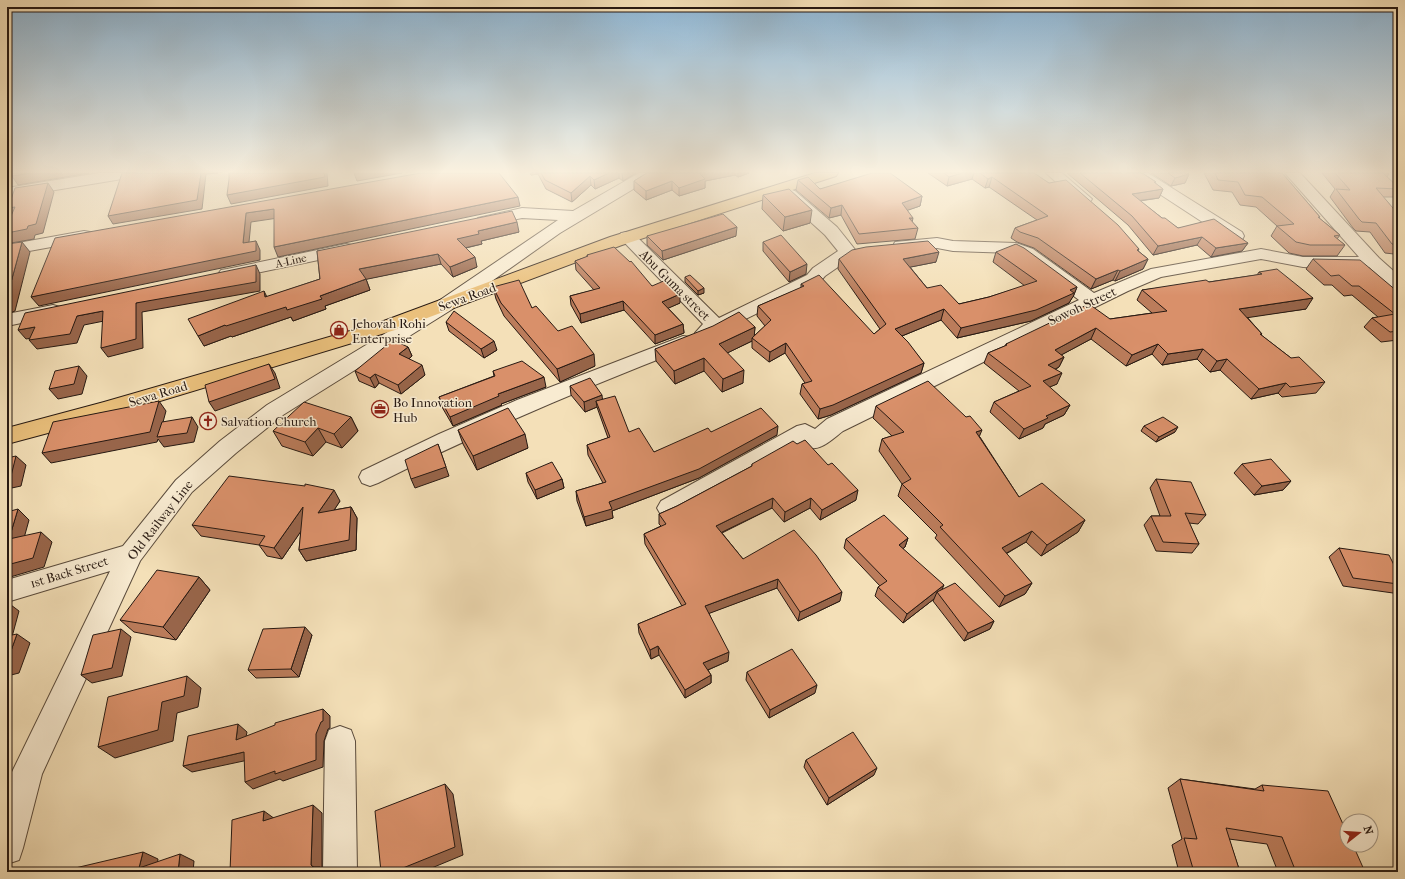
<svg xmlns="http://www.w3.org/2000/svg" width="1405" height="879" font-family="'IM FELL French Canon',serif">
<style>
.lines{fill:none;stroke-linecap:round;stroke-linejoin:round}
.minor-casing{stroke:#5a4b3c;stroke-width:2}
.major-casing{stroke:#271912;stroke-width:2}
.minor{fill:#f8ebd1;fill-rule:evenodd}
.major{fill:#eac07c;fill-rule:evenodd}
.wall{fill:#bb7c5b;stroke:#271912}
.shaded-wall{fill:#98654a;stroke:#271912}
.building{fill:#d9906a;stroke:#271912}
.labels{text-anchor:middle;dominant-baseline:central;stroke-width:3;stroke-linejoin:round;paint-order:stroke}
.far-street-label{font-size:11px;fill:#271912;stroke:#f8ebd1}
.street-label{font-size:13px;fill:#271912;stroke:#f8ebd1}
.poi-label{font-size:13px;fill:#271912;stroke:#f8ebd1;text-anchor:start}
</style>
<rect width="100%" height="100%" fill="#f4e0b8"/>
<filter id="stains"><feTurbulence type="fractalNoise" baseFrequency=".005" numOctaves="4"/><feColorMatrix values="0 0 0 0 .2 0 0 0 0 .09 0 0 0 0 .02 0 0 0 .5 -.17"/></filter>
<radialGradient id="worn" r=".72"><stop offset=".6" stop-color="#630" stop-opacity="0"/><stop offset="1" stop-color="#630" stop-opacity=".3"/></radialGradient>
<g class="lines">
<!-- minor casing -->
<g class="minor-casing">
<path id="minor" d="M99 173H135L133 176 128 178 7 198V188Z
M639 173H657L655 176 560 233 451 310 283 415 236 453 192 492 140 561 42 774 23 848 19 860 7 864V789L12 772 110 571 7 602V580L123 546 176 480 220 441 267 405 437 302 558 220 522 218 484 226 478 224 476 221 478 218 522 208 573 211Z
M1046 173H1062L1092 199 1090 202 1084 204 1078 202Z
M1130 173H1148L1242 232 1244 236 1242 240 1236 241 1230 240 1132 176Z
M1285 173H1300L1379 258 1398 275V289L1392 288 1369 267 1331 268 1303 267 1261 259 1161 277 1128 291 843 431C832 439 816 457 803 443L677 515 669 518 661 515 657 508 661 501 797 426 805 424 815 429 827 419 1079 300 1021 257 1013 253 953 251 937 248 901 251 895 250 893 246 895 242 937 238 953 241 1016 243 1033 249 1094 293 1151 269 1261 249 1303 257H1359Z
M789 189 795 191 837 227 857 252 854 256 825 276 819 283 717 333C710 339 706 340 698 337L695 333 703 324 619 237 621 233 627 232 633 233 719 318 807 275 813 268 838 251 825 235 783 197 781 194 783 191Z
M84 231 90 232 92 236 90 240 7 255V245Z
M346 244 352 245 355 249 352 253 227 279 221 278 218 274 221 270 227 269Z
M53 305 60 307 62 311 60 315 7 326V314Z
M683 336 690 337 693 342 690 347C584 388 480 432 378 483L370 486 362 483 359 477 362 471 439 434 517 400Z
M340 726 351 730 355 741 357 872H323L325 741 329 730Z"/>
</g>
<!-- major casing -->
<g class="major-casing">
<path id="major" d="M815 173H838L836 176 622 245 395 330 104 418 7 444V428L104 402 381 322 610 237Z"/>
</g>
<!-- minor -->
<use href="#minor" class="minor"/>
<!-- major -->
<use href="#major" class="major"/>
</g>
<!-- wall -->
<path class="wall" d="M530 173H636L623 181 619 178 595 189 591 185 572 202 546 189 538 174 531 175Z
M647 173H749L738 177 735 175 705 181V188L679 196 672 190 646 200 634 190V181Z
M928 173H1034L1139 249 1138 251 1148 259 1143 269 1115 281 1113 280 1091 289 1034 248 1017 242 1011 238 1015 228 1037 220 989 187 985 188 972 179 947 186Z
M1067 173H1142L1156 182 1155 183 1163 189 1159 198 1140 201 1162 218 1178 228 1248 243 1242 251 1211 257 1197 245 1153 255 1128 225Z
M1151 173H1187L1189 174 1185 183 1171 186Z
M1204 173H1282L1320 217 1319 218 1340 235 1337 239 1345 245 1337 256H1303L1289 253 1271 236 1277 226 1256 207 1240 205 1232 192 1213 190Z
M1322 173H1389L1387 177 1398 187V191L1394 197H1383L1398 214V257L1394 254 1385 253 1370 232 1356 231 1353 228 1330 197 1335 189Z
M798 180 820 189 922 196 920 206 907 210 912 222 918 228 915 239 857 244 841 215 829 218 796 190Z
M763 195 810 223 783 231 762 209Z
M519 232 481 241 482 244 466 248 477 267 453 277 441 264 366 279 370 290 325 306 326 309 293 321 291 317 232 337 231 336 204 346 267 297 320 279 317 251Z
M647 236H736L663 260 647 245Z
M763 242 806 274 789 282 763 251Z
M996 252 1077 287 1073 297 1072 298 1069 303 1031 321 957 338 941 320 902 336 924 363 921 373 831 415 818 419 800 394 802 384 805 383 785 353 769 362 752 348V341L727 353 743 383 722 392 704 371 675 384 656 361 655 349 755 327 754 336 765 326 757 316 758 306 801 288V284L874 334 880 329 838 269 839 259 936 262 910 267 927 288 959 304 989 297 1025 286 993 262Z
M587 255 652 286 680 303 668 308 683 324 684 333 655 344 624 310 581 323 571 305 570 296 594 290 576 270 575 261 587 257Z
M1313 259 1398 292V340L1381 342 1364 327 1372 318 1378 317 1352 295 1344 296 1332 285H1324L1306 269Z
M1259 272 1306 309 1247 317 1262 334 1261 335 1291 358 1325 382 1316 393 1282 397 1278 393 1251 399 1220 370 1210 372 1197 359 1162 365 1152 354 1126 366 1091 339 1061 355 1064 357 1059 367 1056 369 1057 384 1049 387 1070 405 1064 415 1045 424 1043 428 1019 439 990 412 994 402 1019 391 984 363 988 353 1005 346 1006 344 1110 319 1152 313 1137 300 1142 290 1209 282 1257 275Z
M685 277 704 293 698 295 685 282Z
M493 287 532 308 595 366 560 382 504 316 496 299Z
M446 322 497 350 484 358 449 331Z
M408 347 412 356 409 359 425 375 401 394 379 383 375 388 359 381 355 371Z
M493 371 546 387 501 404 502 405 453 426 442 407 439 397 494 376Z
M570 386 603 399 629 432 654 452 711 432 777 435 699 478 612 511 613 518 586 526 577 501 576 491 603 483 588 455 587 445 608 438 598 410 597 407 585 412 571 395Z
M876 406 980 437 1019 497 1085 520 1078 532 1041 556 1026 542 1006 554 1032 583 1025 594 999 607 935 538 937 535 898 496 902 484 879 451 882 439 892 436 873 418Z
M351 417 358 431 342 448 326 442 313 456 282 446 273 431Z
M1144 426 1175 432 1156 442 1141 431Z
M458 430 528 448 477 470 463 444Z
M752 464 856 500 820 520 810 508 784 522 772 508 722 533 743 559 840 601 798 621 777 588 709 613 728 661 708 670 711 675V683L685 698 659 655 651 659 639 633 638 624 682 606 645 544 644 534 661 526 659 524V514L677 506 752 466Z
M1242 464 1291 481 1283 490 1254 495 1234 473Z
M526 473 562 479 564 488 537 499 528 482Z
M1156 479 1206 515 1198 524 1189 523 1199 544 1192 553 1156 551 1144 525 1151 516H1160L1150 488Z
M340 501 334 510 351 507 357 518 356 550 306 561 299 550 301 531 282 559 267 556 259 545 201 536 192 525Z
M908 538 905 547 903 549 942 590 994 621 990 629 964 641 933 601 934 599 903 623 875 596 878 587 880 586 844 548 846 539Z
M1339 548 1398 573V589L1393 593 1343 586 1329 557Z
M199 577 210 590 176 640 134 632 120 620Z
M312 635 299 677 256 678 248 670Z
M747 672 815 693 769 718 746 680Z
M806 760 874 775 827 805 804 767Z
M1180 779 1255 789 1262 785 1365 872H1278L1267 844 1229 839 1240 872H1179L1172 845 1182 839 1168 788Z"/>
<!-- shaded-wall -->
<path class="shaded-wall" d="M31 173H89L18 185 12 176Z
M201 173H218L206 174 202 209 113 224 108 216Z
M324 173H327L328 186 231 204 227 195Z
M354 173H402L357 181Z
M531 173H538V174L531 175Z
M609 173H619V178L595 189 594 180Z
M622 173H636L623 181Z
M699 173H735V175L705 181V188L679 196V188Z
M738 173H749L738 177Z
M962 173H974L972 179 947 186 949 177Z
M1189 174 1185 183 1171 186 1175 178Z
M590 176 591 185 572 202 571 193Z
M992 177 989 187 985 188 988 179Z
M672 181V190L646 200V191Z
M48 183 54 192 43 233 35 235 34 239 11 243 7 238V233L28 226Z
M1163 189 1159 198 1128 202 1132 194Z
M922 196 920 206 900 213 902 203Z
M518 197 520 206 278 257 274 247Z
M842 205 841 215 829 218 831 208Z
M15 207V217L8 208Z
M274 209 278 218 251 222 248 252 243 243 246 213Z
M812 210 810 223 783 231 785 217Z
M909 218H913L911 228Z
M517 222 519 232 481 241 482 244 460 249 457 239 478 231Z
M737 227 736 236 663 260 662 251Z
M1202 237 1197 245 1153 255 1158 246Z
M256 241 260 250V260L39 306 31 297Z
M22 242 30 252 15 311 7 314V297Z
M1248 243 1242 251 1211 257 1216 248Z
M939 252 936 262 901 269 903 259Z
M438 254 441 264 363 280 359 269Z
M475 257 477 267 453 277 450 267Z
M1148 259 1143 269 1115 281 1120 271Z
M807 264 806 274 789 282 790 272Z
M256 265 260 274V291L142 312 143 348 108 357 101 348 136 303Z
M1118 270 1113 280 1091 289 1096 279Z
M366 279 370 290 325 306 326 309 293 321 291 317 232 337 231 336 204 346 198 336 225 325 320 296Z
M1077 287 1073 297 1072 298 1069 303 1031 321 957 338 961 328Z
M704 288V293L698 295V291Z
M264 291 269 301 265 297Z
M680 294V303L662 311V302Z
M1313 298 1306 309 1232 320 1239 309Z
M623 301 624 310 581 323 580 314Z
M944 309 941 320 892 340 895 329Z
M103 311 109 320 84 325 77 343 37 349 29 340 77 316Z
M7 322 11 327 7 343Z
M683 324 684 333 655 344V335Z
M35 327 43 336 26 339 18 330Z
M755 327 754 339 752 338V341L719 357V344Z
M1096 328 1091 339 1050 361 1055 350Z
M494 341 497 350 484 358 481 349Z
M786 343 785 353 769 362 770 352Z
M1158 344 1152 354 1126 366 1132 355Z
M408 347 412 356 403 364 399 354Z
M1203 349 1197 359 1162 365 1168 354Z
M594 354 595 366 560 382 557 369Z
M1064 357 1059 367 1044 375 1048 365Z
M704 358V371L675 384 674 371Z
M1227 359 1220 370 1210 372 1217 361Z
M924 363 921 373 831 415 818 419 820 409Z
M269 364 275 373 280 388 215 411 209 402Z
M422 365 425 375 401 394 398 385Z
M79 366 87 376 82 394 58 399 49 389Z
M744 370 743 383 722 392 723 379Z
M1062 373 1057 384 1038 392 1043 381Z
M375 374 379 383 375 388 370 378Z
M544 377 546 387 501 404 502 405 453 426 450 417 498 394Z
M1286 383 1278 393 1251 399 1259 389Z
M602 395 603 405 596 401 597 407 585 412 584 402Z
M159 401 166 411 159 437 192 417 198 427 194 442 164 447 158 439 157 442 51 463 42 453Z
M1070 405 1064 415 1045 424 1043 428 1019 439 1024 429 1046 416Z
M351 417 358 431 342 448 334 434Z
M778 426 777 435 699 478 612 511 613 518 586 526 584 517 609 502Z
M1178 427 1175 432 1156 442 1159 437Z
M318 428 326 442 313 456 305 442Z
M982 430 977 442 976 432Z
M525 434 528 448 477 470 473 456Z
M438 444 449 476 415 488 411 479Z
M16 456 26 465 21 486 7 489V478Z
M562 479 564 488 537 499 535 490Z
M1291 481 1283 490 1254 495 1262 486Z
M334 490 340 501 325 524 318 513Z
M858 490 856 500 820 520 822 510Z
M773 498 772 508 716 535V526Z
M811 498 810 508 784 522 785 512Z
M303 507 310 518 282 559 274 548Z
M351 507 357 518 356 550 306 561 299 550Z
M18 509 29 520 21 549 9 539Z
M1085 520 1078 532 1041 556 1047 545Z
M1032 531 1026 542 996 559 1002 548Z
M41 532 52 542 44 567 7 578V565Z
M908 538 905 547 896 554 899 545Z
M199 577 210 590 176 640 163 627Z
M778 579 777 588 705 615V606Z
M1032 583 1025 594 999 607 1005 596Z
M944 585 940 594 937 592 934 599 903 623 907 614Z
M842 592 840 601 798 621 800 612Z
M7 602 19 611 9 648 7 647Z
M994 621 990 629 964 641 968 633Z
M305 627 312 635 299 677 291 669Z
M121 629 131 637 122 676 92 683 81 675Z
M17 634 30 643 19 673 7 676V662Z
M658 646 659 655 651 659 650 650Z
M729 652 728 661 703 672V663Z
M711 675V683L685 698V690Z
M187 676 201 688 198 707 177 713 173 741 115 758 98 747 162 702Z
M817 685 815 693 769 718 770 710Z
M323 709 330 716V728L328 729 324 741 323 767 283 781 280 779 253 789 245 782Z
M238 724 247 732 244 747 236 740Z
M244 752 253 759 192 772 183 766Z
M877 768 874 775 827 805 829 798Z
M445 784 453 794 463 855 422 872H393Z
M313 805 322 813V868L328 872H320L311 865Z
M264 811 275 819 263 821Z
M143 852 158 859 156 872 139 868Z
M180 854 194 861 193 872H178Z"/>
<!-- building -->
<path class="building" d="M13 173H31L12 176Z
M122 173H201L197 200 108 216Z
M229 173H324L325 177 227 195 229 179Z
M421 173H499L518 197 274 247V209L246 213 243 243 256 241V251L31 297 55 238Z
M541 173H609L594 180 590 176 571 193 545 180Z
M647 173H700H699L705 179 679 188 672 181 646 191 634 181Z
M872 173H890L922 196 902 203 913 218H909L918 228 859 234 842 205 831 208 798 180 808 177 820 189Z
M944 173H962L949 177Z
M980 173H1034L1049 183 1066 180 1118 225 1139 249 1137 250 1148 259 1120 271 1118 270 1096 279 1038 238 1020 232 1015 228 1048 216 992 177 988 179Z
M1080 173H1142L1156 182H1154L1163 189 1132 194 1162 218H1165L1178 228 1214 219 1248 243 1216 248 1202 237 1158 246 1132 216Z
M1168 173H1187L1189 174 1175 178Z
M1215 173H1282L1320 217H1318L1340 235 1334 236 1345 245H1310L1296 242 1277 226 1294 224 1262 197 1245 195 1238 182 1218 180Z
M1335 173H1383L1398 187V189L1376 188 1398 214V245L1392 244 1376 223 1362 222 1359 219 1336 189 1350 190Z
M48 183 36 224 28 226 27 229 7 233V225L15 207 8 208 15 188Z
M789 189 812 210 785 217 763 195Z
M512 211 517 222 478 231 479 234 457 239 475 257 450 267 438 254 359 269 366 279 320 296 322 299 287 310 286 307 226 326 225 325 198 336 188 319 264 291 265 297 320 279 317 251Z
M723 214 737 227 662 251 647 236Z
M781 235 807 264 790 272 763 242Z
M928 241 939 252 903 259 927 288 941 285 959 304 989 297 1037 281 996 252 1016 244 1024 248 1077 287 1070 290 1074 293 1036 310 961 328 944 309 895 329 908 342 924 363 833 405 820 409 802 384 812 381 786 343 770 352 752 338 771 320 758 306 804 286 801 284 819 275 874 334 886 324 839 259 852 250 866 247Z
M22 242 7 297V244Z
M614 247 630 262 631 261 652 286 666 280 680 294 662 302 683 324 655 335 623 301 580 314 570 296 600 288 575 261 588 256 587 255Z
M1313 259 1360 260 1398 292V331L1390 332 1372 318 1395 314 1359 286H1352L1339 275 1331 276Z
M256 265V282L136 303V339L101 348 103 311 77 316 70 334 29 340 35 327 18 330 25 313Z
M1277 269 1313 298 1239 309 1262 334H1260L1291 358 1299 357 1325 382 1290 387 1286 383 1259 389 1227 359 1217 361 1203 349 1168 354 1158 344 1132 355 1096 328 1055 350 1064 357 1048 365 1062 373 1043 381 1070 405 1046 416 1048 418 1024 429 994 402 1031 386 988 353 1007 345 1006 344 1089 304 1110 319 1167 311 1142 290 1206 280 1209 282 1262 274 1259 272Z
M690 275 704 288 698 291 685 277Z
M519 280 532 308 536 306 558 331 572 326 594 354 557 369 501 303 493 287Z
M454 311 494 341 481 349 446 322Z
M739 312 755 327 719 344 744 370 723 379 704 358 674 371 655 349 713 326Z
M393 340 408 347 399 354 422 365 398 385 375 374 370 378 355 371Z
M522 361 544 377 498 394 499 396 450 417 439 397 495 376 493 371Z
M269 364 275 379 209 402 205 385Z
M79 366 74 384 49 389 55 371Z
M590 378 602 395 584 402 570 386Z
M928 381 966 417 970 416 982 430 976 432 1019 497 1042 483 1085 520 1047 545 1032 531 1002 548 1032 583 1005 596 940 527 943 525 902 484 911 479 882 439 904 432 876 406Z
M615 396 629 432 639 428 654 452 708 428 711 432 761 408 778 426 699 469 609 502 612 509 584 517 576 491 606 482 587 445 610 437 596 401Z
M159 401 150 432 42 453 53 422Z
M304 402 351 417 334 434 318 428 305 442 273 431Z
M508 408 525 434 473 456 458 430Z
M192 417 187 433 157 437 162 422Z
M1163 417 1178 427 1159 437 1144 426Z
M805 440 828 465 832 463 858 490 822 510 811 498 785 512 773 498 716 526 743 559 794 530 816 555 842 592 800 612 778 579 705 606 729 652 703 663 711 675 685 690 658 646 650 650 638 624 686 604 644 534 666 524 659 514 677 506 752 466V464L793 441 797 444Z
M438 444 446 467 411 479 405 460Z
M16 456 11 476 7 478V458Z
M1271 459 1291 481 1262 486 1242 464Z
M552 462 562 479 535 490 526 473Z
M229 476 305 486V484L334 490 318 513 351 507 349 540 299 550 303 507 274 548 259 545 265 536 192 525Z
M1156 479 1191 482 1206 515 1185 513 1199 544 1163 542 1151 516H1171Z
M18 509 9 539 41 532 33 558 7 565V512Z
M884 515 908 538 899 545 944 585 907 614 878 587 887 581 846 539Z
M1339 548 1389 555 1398 573V584L1353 578Z
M157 570 199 577 163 627 120 620Z
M955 583 994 621 968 633 937 592Z
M305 627 291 669 248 670 263 629Z
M121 629 112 668 81 675 93 635Z
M17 634 7 662V636Z
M792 649 817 685 770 710 747 672Z
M187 676 184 696 162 702 158 730 98 747 108 697Z
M323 709V721L321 722 316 734V760L275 774V771L245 782 244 752 183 766 188 736 238 724 236 740 275 725V723Z
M853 732 877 768 829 798 806 760Z
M1180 779 1264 791 1262 785 1328 791 1347 833V845H1353L1365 872H1296L1282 837 1226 828 1240 872H1194L1184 838 1197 839Z
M445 784 455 847 393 872H381L375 811Z
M313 805 311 865 313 867H320V872H230L232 820 264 811 263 821Z
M143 852 139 868 180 854 178 872H70L71 869Z"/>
<!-- sky -->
<linearGradient id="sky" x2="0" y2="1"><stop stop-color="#8cb6d6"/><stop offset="0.58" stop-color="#faf1df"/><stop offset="1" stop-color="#faf1df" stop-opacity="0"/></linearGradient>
<rect width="1405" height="296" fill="url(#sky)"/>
<!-- icons -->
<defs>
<g id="shop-ring" transform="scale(0.9)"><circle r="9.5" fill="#f8ebd1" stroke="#8f2418" stroke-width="1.5"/><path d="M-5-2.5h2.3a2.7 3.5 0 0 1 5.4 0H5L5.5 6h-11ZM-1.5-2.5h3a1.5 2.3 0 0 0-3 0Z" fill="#8f2418"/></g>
<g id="office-ring" transform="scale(0.9)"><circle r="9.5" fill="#f8ebd1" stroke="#8f2418" stroke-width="1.5"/><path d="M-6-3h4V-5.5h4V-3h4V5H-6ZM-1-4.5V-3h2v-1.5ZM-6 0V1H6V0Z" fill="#8f2418"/></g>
<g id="church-ring" transform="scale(0.9)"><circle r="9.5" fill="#f8ebd1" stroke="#8f2418" stroke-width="1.5"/><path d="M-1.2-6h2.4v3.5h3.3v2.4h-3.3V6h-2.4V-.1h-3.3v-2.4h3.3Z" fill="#8f2418"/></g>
</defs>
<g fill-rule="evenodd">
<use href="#shop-ring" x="339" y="330"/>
<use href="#office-ring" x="380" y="409"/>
<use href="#church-ring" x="208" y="421"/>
</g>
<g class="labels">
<!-- far-street labels -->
<g class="far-street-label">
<text transform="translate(291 261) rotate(-12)">A-Line</text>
</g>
<!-- street labels -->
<g class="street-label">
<text transform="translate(675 285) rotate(45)">Abu Guma street</text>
<text transform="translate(467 297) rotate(-20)">Sewa Road</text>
<text transform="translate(1082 306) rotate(-25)">Sowoh Street</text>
<text transform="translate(158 394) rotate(-17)">Sewa Road</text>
<text transform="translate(160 520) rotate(-52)">Old Railway Line</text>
<text transform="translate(69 572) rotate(-17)">1st Back Street</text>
</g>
<!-- poi labels -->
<g class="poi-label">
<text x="352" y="323">Jehovah Rohi<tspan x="352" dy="15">Enterprise</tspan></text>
<text x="393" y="402">Bo Innovation<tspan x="393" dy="15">Hub</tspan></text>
<text x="221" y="421">Salvation Church</text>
</g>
</g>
<!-- margin -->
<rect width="1405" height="879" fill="none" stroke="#f4e0b8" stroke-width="24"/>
<rect x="8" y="8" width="1389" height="863" fill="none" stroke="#271912" stroke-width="2"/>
<rect x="12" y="12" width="1381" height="855" fill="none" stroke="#271912"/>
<!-- north arrow -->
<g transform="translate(1359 833) rotate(73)"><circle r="19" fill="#f8ebd1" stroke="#a49785"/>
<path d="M0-3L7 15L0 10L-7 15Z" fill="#8f2418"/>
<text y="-6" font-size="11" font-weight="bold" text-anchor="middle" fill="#271912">N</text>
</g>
<rect width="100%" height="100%" filter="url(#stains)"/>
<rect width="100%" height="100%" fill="url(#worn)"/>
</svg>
